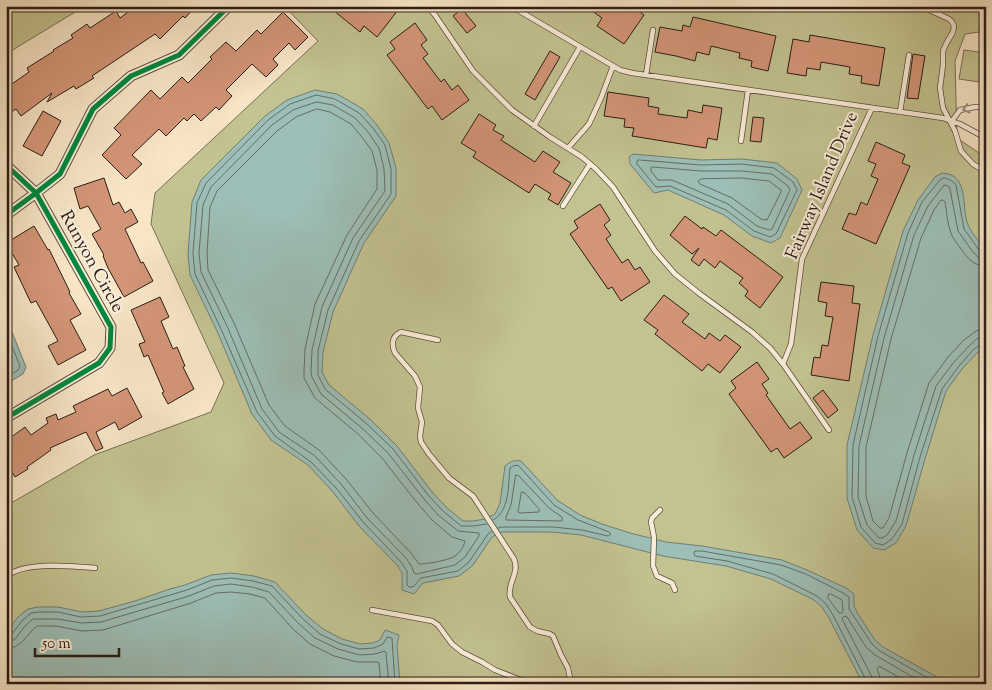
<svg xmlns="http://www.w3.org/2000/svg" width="992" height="690" font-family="'Sorts Mill Goudy',serif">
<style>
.green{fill:#c3c391;stroke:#767053}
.water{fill:#9dbfb7;stroke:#6f7e76}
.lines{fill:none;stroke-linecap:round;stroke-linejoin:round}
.shore{stroke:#646e66;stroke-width:1}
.building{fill:#d39577;stroke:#2a1d15}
.service-casing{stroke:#5d4f41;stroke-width:6}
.minor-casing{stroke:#5d4f41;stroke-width:11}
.service{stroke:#faeeda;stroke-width:4.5}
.minor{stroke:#faeeda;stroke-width:9}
.cycleway-casing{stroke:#faeeda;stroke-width:8}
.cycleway{stroke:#00873e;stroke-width:5}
.oneway{stroke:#9c9081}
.labels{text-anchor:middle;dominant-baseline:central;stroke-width:4;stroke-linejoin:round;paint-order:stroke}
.street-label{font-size:18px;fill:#2a1d15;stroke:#faeeda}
</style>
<rect width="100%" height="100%" fill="#f7e5c6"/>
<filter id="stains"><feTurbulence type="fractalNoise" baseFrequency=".004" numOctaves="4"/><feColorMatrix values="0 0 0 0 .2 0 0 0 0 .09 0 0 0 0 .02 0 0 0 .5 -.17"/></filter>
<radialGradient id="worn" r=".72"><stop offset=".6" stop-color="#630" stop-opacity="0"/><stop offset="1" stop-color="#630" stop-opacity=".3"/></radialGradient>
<!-- green -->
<path class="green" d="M6 6H85L6 54Z
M284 6H986V31L965 34 955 61 957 138 979 153 986 160V684H6V506L94 455 211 412 224 383 151 224 155 193 318 41Z
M964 50 986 53V83L959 79Z"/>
<!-- water -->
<path class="water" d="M315 90 337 94 363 109 377 125 389 143 396 168V196L364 243 333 312 323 352 322 372 329 385 371 420 397 446 432 492 446 507 463 521H473L485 519 495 514 500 503 505 466C511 461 514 460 521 461L557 500 580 515 602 524 630 533 666 542 702 546 782 560 807 570 846 588 854 594V606L858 614 875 640 883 647 937 677 942 684H863L829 618 822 607 814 600 771 579 726 566 663 556 581 535 552 532H502L492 537 473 565 459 576 423 583 414 594 402 590V573L397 565 359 526 333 492 308 465 271 440 252 414 217 331 190 275 188 254 192 202 201 180 265 116 287 100Z
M633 154 701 160 742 159 777 163 797 179 802 190 780 238 771 243 752 236 724 215 668 190 654 193 630 164 629 157Z
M942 173C971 174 960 210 969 227 973 235 980 243 986 249V347L977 353 962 369 946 391 925 459 906 526 896 543 884 550 873 548 857 530 847 498V445L873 335 903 231 918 200 935 177Z
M6 317 26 367 23 374 6 384Z
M231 573 254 576 275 582 306 615 323 629 342 639 360 644 373 643 380 640 385 630 399 635 397 645 400 684H6V633L18 617 28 609 38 607H58L82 612 99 611 135 601 170 589 185 585 211 575Z"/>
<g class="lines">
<!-- shore -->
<path class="shore" d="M317 102 333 105 355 118 368 132 379 148 384 169 385 191 353 238 322 307 312 350 311 372 312 377 321 394 363 429 388 453 424 499 438 515 458 531 479 533V536L465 557 455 565 417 574 414 573 412 567 406 558 367 518 341 484 315 456 279 432 262 409 227 326 201 272 199 253 203 205 211 187 272 125 293 110Z
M317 109 330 112 351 124 362 137 372 151 377 170V189L347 235 315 304 305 349 304 372V378L315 398 358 434 382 458 418 504 432 520 452 537 465 541C464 547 458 556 451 558 444 561 426 564 419 564L411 553 373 513 346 479 319 450 285 426 269 405 234 323 208 270 207 253 210 207 217 191 277 131 296 117Z
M639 160 701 165 742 164 774 168 793 182 797 190 776 234 770 237 754 231 726 210 670 186 656 187 637 164V161Z
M653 167 701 171H742L772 174 788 186 790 190 772 229 769 230 757 226 728 204 672 180H658L651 171V168Z
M741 178 769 181 781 190V192L767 220 761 219 732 198 700 184 698 181 701 179Z
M986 252H981L977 247 964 229 956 185 952 181 946 178H943L939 181 922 202 908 233 878 336 853 445 852 497 861 527 875 543 883 545 892 539 902 524 920 457 942 389 959 366 973 350 981 344 986 343
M986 259 979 258 973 252 958 231 950 189 948 186 944 185 928 206 914 235 884 338 859 446 858 497 867 525 879 538H882L887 535 896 521 914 455 936 386 954 362 970 345 978 338 986 337
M986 266C972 266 966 256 959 246 956 242 952 237 951 233 947 223 947 212 945 202L943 200H941L934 210 921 238 891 339 866 447V496L873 521 880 528H883L889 518 907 453 929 383 948 357 964 340 976 331 986 329
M6 331 20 366 18 370 6 378
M516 475 519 476 549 508 562 517V521L506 520V517L511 505Z
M522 492 525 493 539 509V512L520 513 518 512 521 494Z
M493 520C510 511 508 485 510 468L513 466 518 465 554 505 578 520 609 532 611 534 608 536 582 530 553 527H502L498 528
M487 524 473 526H461L443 511 428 495 393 449 367 424 325 389 318 375V351L328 310 359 241 391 194V169L385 145 373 128 359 113 335 99 316 95 290 104 268 120 206 183 197 203 193 253 195 274 221 329 257 412 275 436 311 462 337 489 363 522 401 562 407 571V585L409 587H413L421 578 458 571 469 562 488 534 492 531
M829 594H831L842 600 843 611 842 613H839L828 598Z
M6 635 12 634 22 621 31 613 39 612H58L81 617 100 616 187 590 212 580 231 578 253 581 272 586 303 619 320 634 341 644 359 649 374 648 383 644 387 637 392 638 395 684
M6 641H11L15 639 26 625 33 619H57L82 623 101 622 189 596 214 586 231 584 252 587 269 592 298 623 315 638 338 649 360 655 375 654 385 651 386 653 389 684
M6 649C22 648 26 635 37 626H56L82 631 103 630 191 603 216 593 231 592 250 594 265 598 293 629 310 644 334 656 357 662H378L379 663 381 684
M867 684 866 680 833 615 826 604 817 596 773 574 727 561 695 556 694 554V552L696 551H702L781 565 806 574 843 593 849 597V609L872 644 880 651 933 681 936 684
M873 684 872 677 842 619 844 616 847 617 866 647 875 655 925 684
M881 684 880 677 877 669 879 666 911 684"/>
</g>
<!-- building -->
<path class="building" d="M136 6H196L185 18 183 16 160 39 155 34 92 76 94 78 76 89 74 86 47 102 52 93 21 116 16 109 6 116V88L29 72 27 68 54 51 53 50 73 38 71 35 87 24 90 28 116 11 120 18Z
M328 6H394L398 10 377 37 364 26 360 32Z
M585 6H631L644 15 624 44 597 26 602 18Z
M462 9 476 26 467 33 453 16Z
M283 12 308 37 295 50 289 43 273 59 278 65 266 77 252 64 226 90 232 96 219 110 216 107 201 121 194 114 187 121 184 118 166 136 159 129 132 155 142 164 126 179 102 155 121 135 114 128 151 90 160 99 182 77 188 83 212 59 210 57 226 42 236 51 257 30 261 34Z
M693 17 776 36 768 71 751 67 752 61 739 58 740 53 711 46 709 55 697 52 695 61 676 56 655 52 660 27 682 31 683 25 690 27Z
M415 23 427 40 421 45 428 54 423 58 441 82 444 79 452 90 458 85 469 100 442 120 432 106 428 109 387 55 395 49 390 42Z
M810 35 885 48 879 86 861 83 862 76 849 74 850 67 821 62 820 70 807 68 806 76 787 73 793 39 809 42Z
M550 51 560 57 535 100 525 94Z
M913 54 925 56 918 99 907 98Z
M608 92 649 98 648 106 659 108 658 114 687 118 688 110 702 113 703 105 722 108 717 140 708 138 706 148 632 136 634 128 624 127 625 119 604 116Z
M43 111 61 121 42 156 23 146Z
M479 114 496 125 493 130 504 136 501 140 535 162 543 151 560 162 553 172 571 183 558 205 548 199 551 194 535 184 529 193 473 157 476 152 461 143Z
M753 117 764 118 761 142 750 141Z
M876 142 905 155 902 163 910 166 876 244 842 229 849 213 856 215 861 202 867 205 878 179 871 176 876 164 868 161Z
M104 178 113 205 119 202 125 213 131 209 138 222 125 229 141 263 143 262 153 281 124 297 108 268 103 256 104 255 92 234 101 229 88 206 80 209 74 188Z
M600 204 610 220 604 225 611 235 606 239 622 263 628 259 635 270 640 267 650 282 621 301 612 287 608 289 570 234 578 228 574 221Z
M685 216 702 229 703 227 716 236 721 230 783 277 760 308 745 296 748 291 739 283 743 278 720 261 715 268 704 259 699 266 691 260 699 248 692 254 670 235Z
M34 226 48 250 49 249 70 292 69 293 81 314 70 320 86 350 58 365 48 346 58 341 36 301 31 303 14 267 19 265 6 243Z
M821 282 854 286 852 303 860 304 849 381 811 375 814 357 820 358 822 345 828 346 833 317 825 316 827 303 818 301Z
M664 295 689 314 682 322 705 339 709 333 720 341 725 335 741 347 720 373 708 364 702 371 655 334 658 330 644 320Z
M160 297 169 317 161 321 173 349 177 347 185 366 183 367 194 389 168 404 162 393 164 392 148 355 144 357 139 344 145 342 131 310Z
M757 362 769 379 762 384 768 393 766 395 790 429 800 422 812 438 784 458 777 448 771 452 729 394 736 388 731 381Z
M127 388 142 417 119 430 115 422 96 432 103 448 96 451 86 432 50 448 51 450 27 467 28 469 15 477 12 472 6 476V441L25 427 31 435 48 423 46 418 56 414 58 420 76 412 73 406 108 389 112 396Z
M823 390 838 410 828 418 813 398Z"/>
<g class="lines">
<!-- service casing -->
<g class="service-casing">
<path id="service" d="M427 6 435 15 473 71 512 110 550 137 582 157 596 169 613 187 655 251 675 274 700 294 752 332 770 348 783 364 829 430
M511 6 620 70 632 73 943 118 960 124 986 138
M921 6 949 19 952 22 954 26 953 32 946 44 943 51V65L940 88 943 108 955 131 961 151 973 164 986 172
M646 75 653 30
M900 112 909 55
M952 121 960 110 975 107H986
M534 126 580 47
M741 141 748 90
M568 148 589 124 601 98 613 66
M563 206 590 164
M438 340 401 332C392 336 391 344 395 353L415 376 420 387 418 408 422 422 420 436 421 442 429 454 449 478 473 496 514 559C520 573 507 583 510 597L530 627 537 631 550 634 553 636 561 655 568 668 571 684
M783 364 791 344 802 259 872 108
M660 510 652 518 651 522 654 537 653 566 657 576 672 583 675 590
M6 577C23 561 73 566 95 568
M372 610 432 621 438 625 452 644 462 652 482 662 495 670 531 684"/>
</g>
<!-- minor casing -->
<g class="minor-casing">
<path id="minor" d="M6 165 36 193 60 174 93 109 131 76 179 55 229 6
M6 215 36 193 111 327 110 348 99 363 6 418"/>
</g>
<!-- service -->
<use href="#service" class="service"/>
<!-- minor -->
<use href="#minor" class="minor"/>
<!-- cycleway casing -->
<g class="cycleway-casing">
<path id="cycleway" d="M6 165 36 193 60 174 93 109 131 76 179 55 229 6
M6 215 36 193 111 327 110 348 99 363 6 418"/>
</g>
<!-- cycleway -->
<use href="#cycleway" class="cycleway"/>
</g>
<!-- one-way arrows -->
<defs><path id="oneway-chevron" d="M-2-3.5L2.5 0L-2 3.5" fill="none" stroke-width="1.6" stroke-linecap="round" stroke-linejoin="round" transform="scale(1.25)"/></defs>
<use class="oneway" href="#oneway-chevron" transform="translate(966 109) rotate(164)"/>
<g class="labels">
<!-- street labels -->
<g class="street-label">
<text transform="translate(823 186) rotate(-67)">Fairway Island Drive</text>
<text transform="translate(91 262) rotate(61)">Runyon Circle</text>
</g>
</g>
<!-- margin -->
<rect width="992" height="690" fill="none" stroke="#f7e5c6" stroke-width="25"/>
<rect x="8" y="8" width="977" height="675" fill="none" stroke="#2a1d15" stroke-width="2.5"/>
<rect x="12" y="12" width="967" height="665" fill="none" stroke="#2a1d15"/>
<!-- scale -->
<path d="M35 648v8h84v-8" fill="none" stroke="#2a1d15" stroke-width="2.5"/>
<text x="42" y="648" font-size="15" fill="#2a1d15" stroke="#faeeda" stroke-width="4" paint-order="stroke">50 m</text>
<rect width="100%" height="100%" filter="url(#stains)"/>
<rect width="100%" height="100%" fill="url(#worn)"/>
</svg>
